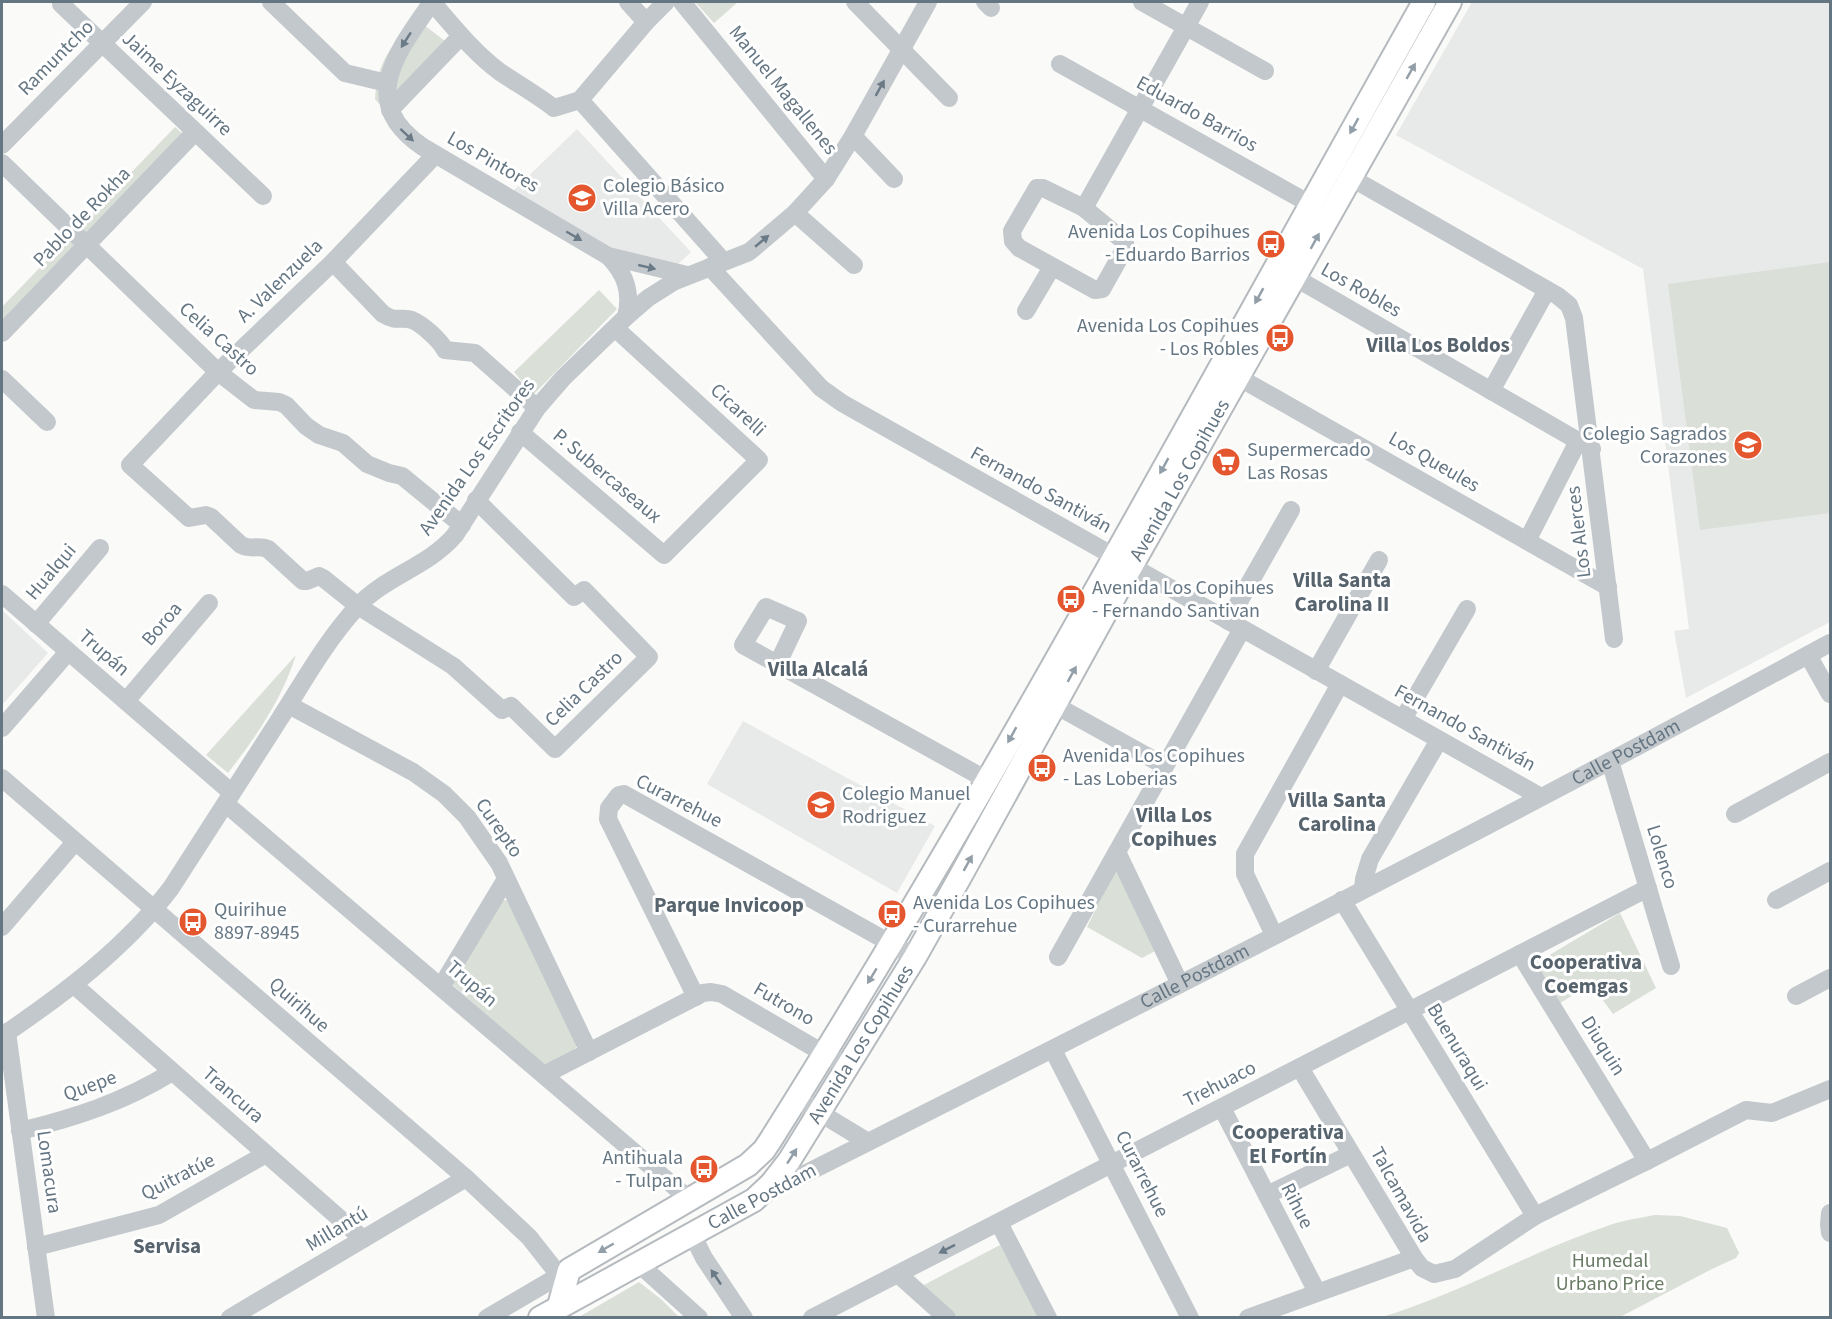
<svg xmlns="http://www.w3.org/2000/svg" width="1832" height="1319" font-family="'Source Sans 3',sans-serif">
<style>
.built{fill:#e8e9e9}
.green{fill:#dadfd7}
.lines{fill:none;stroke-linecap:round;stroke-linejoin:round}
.major-casing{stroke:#b5babe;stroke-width:26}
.minor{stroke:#c3c8cc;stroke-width:18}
.major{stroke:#fff;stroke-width:22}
.oneway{fill:#6a7a87}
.oneway2{fill:#939fa8}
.labels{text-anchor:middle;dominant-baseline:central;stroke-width:6;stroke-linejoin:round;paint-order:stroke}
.street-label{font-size:20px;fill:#657683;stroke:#fff}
.poi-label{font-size:20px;fill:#657683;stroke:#fff;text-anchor:start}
.park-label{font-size:20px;fill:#687a64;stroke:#fff}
.neighbourhood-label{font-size:21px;font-weight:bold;fill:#57646e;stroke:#fff}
</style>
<rect width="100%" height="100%" fill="#fafaf8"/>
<!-- built -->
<path class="built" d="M1472 2H1830V622L1686 698 1674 631 1689 629 1643 269 1396 135Z
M577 129 691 252 670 272 617 252 513 191Z
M2 610 48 653 2 705Z
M743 721 935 826 897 893 707 784Z"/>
<!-- green -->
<path class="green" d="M695 2H738L714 23Z
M419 21 450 45 386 112 375 99C378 61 390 44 419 21Z
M175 127 185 136 2 324V307Z
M1830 262V513L1700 530 1668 284Z
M599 290 617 309 533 395 514 372Z
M296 655C282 699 256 737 228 773L206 755Z
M1114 871 1122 874 1155 951 1142 958 1087 927Z
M506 900 509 902 577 1046 574 1050 549 1064H545L538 1061 452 984 502 901Z
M1620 913 1656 988 1613 1014 1591 984 1557 1005 1531 966Z
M1655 1215 1680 1216 1727 1228 1739 1253 1736 1258 1712 1269 1620 1317H1382C1461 1293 1532 1251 1610 1225 1624 1220 1640 1218 1655 1215Z
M1000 1245 1040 1317H957L922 1286Z
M639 1282 662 1300 679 1317H579Z"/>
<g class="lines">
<!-- major casing -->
<g class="major-casing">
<g id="major">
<path d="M559 1306 569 1270 748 1165 764 1150 770 1141C1004 770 1209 383 1424 2"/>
<path id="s2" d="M540 1318 754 1200 771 1184 789 1161 915 957 960 877 1123 581 1450 2"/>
</g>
</g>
<!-- minor -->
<g class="minor">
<path d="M271 2 345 73 387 83"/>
<path d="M432 2C398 51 356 102 423 147L608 256C626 274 632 293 626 317"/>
<path d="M432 2C453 26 474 53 500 72 518 84 537 95 554 108L580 100"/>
<path d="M628 2 646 22"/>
<path d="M682 2 826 179"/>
<path d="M855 2 949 98"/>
<path d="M985 2 991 8"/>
<path d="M1142 2 1265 71"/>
<path d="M61 4 263 196"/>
<path d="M1060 64 1310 204"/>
<path d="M580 100 723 261"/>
<path d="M580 100 646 22 666 2"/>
<path d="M390 110 461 36"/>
<path d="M853 136 894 179"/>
<path d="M2 145 143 2"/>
<path d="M435 155 333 262 218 372 130 465 189 518 206 515 211 517 241 545C250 550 259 545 268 549L303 581H307L319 576 323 578 358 606 453 666 502 710 511 706 555 749 649 657 584 590 574 597 476 500"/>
<path d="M2 163 218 372 254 400 279 402 286 405 306 426 319 435 343 443 367 464 389 473 402 476 462 525"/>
<path d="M1341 172 1558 296 1569 305 1574 318 1614 639"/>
<path d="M1037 188H1043L1084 208 1125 242V248L1102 289 1095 290 1019 248 1013 241 1012 231Z"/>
<path d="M1084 208 1200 2"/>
<path d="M795 213 854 265"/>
<path d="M608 256 687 275"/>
<path d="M333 262 383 314C397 323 401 316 412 320 422 324 440 340 445 350L475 353 537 408"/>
<path d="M710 267 811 377 821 388 842 403 1541 797"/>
<path d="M1294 277 1592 449"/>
<path d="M1026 311 1052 267"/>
<path d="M2 333 195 132"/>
<path d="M1238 377 1608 587"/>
<path d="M2 379 47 422"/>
<path d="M1491 391 1547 290"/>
<path d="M520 432 664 555 759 460 615 328"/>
<path d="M1527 541 1578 441"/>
<path d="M2 594 232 793"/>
<path d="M1228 621 1291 510"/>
<path d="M36 624 100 548"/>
<path d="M1808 655 1830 694"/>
<path d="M778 663 798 621 766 607 743 645 987 780"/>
<path d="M1316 671 1379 560"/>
<path d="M126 701 209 603"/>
<path d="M289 705 413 772 444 794 467 817 499 863 589 1052"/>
<path d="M1055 705 1165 766"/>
<path d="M1403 719 1467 609"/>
<path d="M2 728 68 652"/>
<path d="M1610 761 1671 966"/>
<path d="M2 778 466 1178 529 1237 559 1275"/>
<path d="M226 804 689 1199"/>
<path d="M1735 814 1830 762"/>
<path d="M1117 852 1180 984"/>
<path d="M1363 889 1364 879 1370 859 1439 740"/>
<path d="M1342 900 1535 1216"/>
<path d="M1776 900 1830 871"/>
<path d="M2 927 75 842"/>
<path d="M1274 935 1245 874V854L1340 684"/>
<path d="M1520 954 1647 1161"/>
<path d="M1058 957 1242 629"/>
<path d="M74 985 363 1239"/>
<path d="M441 987 506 879"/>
<path d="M1796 996 1830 978"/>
<path d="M696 997 608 819 609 808 619 795 624 794 915 957"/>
<path d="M7 1032 46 1318"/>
<path d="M2 1036C64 994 125 948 171 888 207 832 243 776 279 720 304 681 326 641 357 607 385 576 428 567 455 535L537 408 563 378 626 317 648 298 675 281 749 252 795 213 826 179 853 136 928 2"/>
<path d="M1053 1050 1190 1318"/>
<path d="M1300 1068 1414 1258 1422 1268 1434 1274 1455 1269 1535 1216 1647 1161 1746 1110 1772 1113 1830 1089"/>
<path d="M544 1075 703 993 711 992 722 994 847 1067"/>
<path d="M797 1099 868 1142"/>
<path d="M1222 1108 1317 1292"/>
<path d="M20 1131C74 1118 124 1102 172 1072"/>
<path id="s1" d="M763 1195C1121 1015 1479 834 1830 643"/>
<path d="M1267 1195 1351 1154"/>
<path d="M1830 1213 1829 1225 1830 1233"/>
<path d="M999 1223 1048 1318"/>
<path d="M692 1234 704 1258 744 1318"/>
<path d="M36 1247 159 1215 266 1154"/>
<path d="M638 1263 699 1318"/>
<path d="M898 1274 947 1318"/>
<path d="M230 1318 466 1178"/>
<path d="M487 1318 567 1271"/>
<path d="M812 1318 1648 888"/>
<path d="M1248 1318 1414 1258"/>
</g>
<!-- major -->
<use href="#major" class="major"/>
</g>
<!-- one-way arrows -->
<defs><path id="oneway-solid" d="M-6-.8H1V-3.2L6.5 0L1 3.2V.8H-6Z" transform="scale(1.5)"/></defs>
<g class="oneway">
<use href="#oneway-solid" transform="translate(406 40) rotate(123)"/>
<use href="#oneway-solid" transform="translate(880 88) rotate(-61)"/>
<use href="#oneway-solid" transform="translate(407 135) rotate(43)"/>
<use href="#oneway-solid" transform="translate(574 236) rotate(30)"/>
<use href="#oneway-solid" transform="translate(762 241) rotate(-40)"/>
<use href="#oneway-solid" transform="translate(647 267) rotate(13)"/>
<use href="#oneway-solid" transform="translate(947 1249) rotate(153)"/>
<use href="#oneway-solid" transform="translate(716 1277) rotate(-124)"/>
</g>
<g class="oneway2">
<use href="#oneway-solid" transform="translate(1411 71) rotate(-60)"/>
<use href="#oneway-solid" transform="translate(1354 126) rotate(119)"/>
<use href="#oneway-solid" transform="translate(1315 241) rotate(-61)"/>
<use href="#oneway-solid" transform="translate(1259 296) rotate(119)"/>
<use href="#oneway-solid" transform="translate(1164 466) rotate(119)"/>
<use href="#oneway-solid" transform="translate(1072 674) rotate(-61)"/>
<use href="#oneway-solid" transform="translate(1012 735) rotate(119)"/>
<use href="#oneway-solid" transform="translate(968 863) rotate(-61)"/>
<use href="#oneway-solid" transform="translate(872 976) rotate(121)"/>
<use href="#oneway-solid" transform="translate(792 1156) rotate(-57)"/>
<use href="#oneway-solid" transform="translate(606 1248) rotate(150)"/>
</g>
<!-- icons -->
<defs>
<g id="school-disc" transform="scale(1.5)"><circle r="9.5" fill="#e4572e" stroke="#fff"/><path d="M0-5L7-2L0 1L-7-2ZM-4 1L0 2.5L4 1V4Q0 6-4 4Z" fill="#fff"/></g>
<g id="bus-disc" transform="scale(1.5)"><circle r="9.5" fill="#e4572e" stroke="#fff"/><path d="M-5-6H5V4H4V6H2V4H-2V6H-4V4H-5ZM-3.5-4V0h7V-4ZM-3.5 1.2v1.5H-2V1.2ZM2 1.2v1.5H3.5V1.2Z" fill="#fff"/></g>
<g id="supermarket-disc" transform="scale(1.5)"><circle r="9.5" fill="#e4572e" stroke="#fff"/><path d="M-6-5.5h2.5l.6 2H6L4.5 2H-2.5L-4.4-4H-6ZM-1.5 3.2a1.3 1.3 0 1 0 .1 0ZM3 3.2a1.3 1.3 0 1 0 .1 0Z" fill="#fff"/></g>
</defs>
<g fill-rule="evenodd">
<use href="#school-disc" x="582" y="198"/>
<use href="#bus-disc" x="1271" y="244"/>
<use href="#bus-disc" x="1280" y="338"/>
<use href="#school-disc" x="1748" y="445"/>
<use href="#supermarket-disc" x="1226" y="462"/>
<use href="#bus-disc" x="1071" y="599"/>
<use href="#bus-disc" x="1042" y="768"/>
<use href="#school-disc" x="821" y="805"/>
<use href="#bus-disc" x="892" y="914"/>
<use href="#bus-disc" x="193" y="922"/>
<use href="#bus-disc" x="704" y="1169"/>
</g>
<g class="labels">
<!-- street labels -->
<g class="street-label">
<text transform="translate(56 58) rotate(-45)">Ramuntcho</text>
<text transform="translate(177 84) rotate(43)">Jaime Eyzaguirre</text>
<text transform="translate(783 90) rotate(51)">Manuel Magallenes</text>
<text transform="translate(1197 114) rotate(29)">Eduardo Barrios</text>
<text transform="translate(493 162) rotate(30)">Los Pintores</text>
<text transform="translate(82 217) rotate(-46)">Pablo de Rokha</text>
<text transform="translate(280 281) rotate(-44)">A. Valenzuela</text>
<text transform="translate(1361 290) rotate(30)">Los Robles</text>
<text transform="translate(219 339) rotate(42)">Celia Castro</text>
<text transform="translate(738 410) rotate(43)">Cicarelli</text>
<text transform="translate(477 457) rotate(-55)">Avenida Los Escritores</text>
<text transform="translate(1434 462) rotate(30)">Los Queules</text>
<text transform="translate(607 476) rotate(40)">P. Subercaseaux</text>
<text stroke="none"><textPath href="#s2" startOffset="1082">Avenida Los Copihues</textPath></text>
<text transform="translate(1041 490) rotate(29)">Fernando Santiván</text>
<text transform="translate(1579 532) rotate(-97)">Los Alerces</text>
<text transform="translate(51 572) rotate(-50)">Hualqui</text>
<text transform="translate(162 624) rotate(-50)">Boroa</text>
<text transform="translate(104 653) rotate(41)">Trupán</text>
<text transform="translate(584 689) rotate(-44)">Celia Castro</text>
<text transform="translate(1465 728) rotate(29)">Fernando Santiván</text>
<text stroke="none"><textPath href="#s1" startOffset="970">Calle Postdam</textPath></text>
<text transform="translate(679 801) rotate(27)">Curarrehue</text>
<text transform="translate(499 828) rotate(55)">Curepto</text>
<text transform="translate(1662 857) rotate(73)">Lolenco</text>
<text stroke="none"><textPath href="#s1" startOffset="484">Calle Postdam</textPath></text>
<text transform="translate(472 984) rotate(41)">Trupán</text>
<text transform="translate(784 1004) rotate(30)">Futrono</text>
<text transform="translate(299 1005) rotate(41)">Quirihue</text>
<text stroke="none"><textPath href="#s2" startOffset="434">Avenida Los Copihues</textPath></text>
<text transform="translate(1603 1046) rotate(58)">Diuquin</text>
<text transform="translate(1457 1047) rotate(59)">Buenuraqui</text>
<text transform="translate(1220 1084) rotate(-27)">Trehuaco</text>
<text transform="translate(90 1086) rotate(-20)">Quepe</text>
<text transform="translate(233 1095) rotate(41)">Trancura</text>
<text transform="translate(49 1172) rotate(82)">Lomacura</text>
<text transform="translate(1142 1174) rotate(63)">Curarrehue</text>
<text transform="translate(178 1177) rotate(-27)">Quitratúe</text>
<text transform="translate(1401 1195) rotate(61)">Talcamavida</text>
<text transform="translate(762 1197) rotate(-28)">Calle Postdam</text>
<text transform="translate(1297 1206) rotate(63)">Rihue</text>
<text transform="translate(337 1229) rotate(-31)">Millantú</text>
</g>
<!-- poi labels -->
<g class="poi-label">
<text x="603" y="186">Colegio Básico<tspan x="603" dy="23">Villa Acero</tspan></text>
<text x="1250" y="232" text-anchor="end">Avenida Los Copihues<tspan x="1250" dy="23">- Eduardo Barrios</tspan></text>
<text x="1259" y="326" text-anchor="end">Avenida Los Copihues<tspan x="1259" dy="23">- Los Robles</tspan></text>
<text x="1727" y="434" text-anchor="end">Colegio Sagrados<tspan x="1727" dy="23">Corazones</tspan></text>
<text x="1247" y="450">Supermercado<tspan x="1247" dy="23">Las Rosas</tspan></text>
<text x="1092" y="588">Avenida Los Copihues<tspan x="1092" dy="23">- Fernando Santivan</tspan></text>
<text x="1063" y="756">Avenida Los Copihues<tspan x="1063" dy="23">- Las Loberias</tspan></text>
<text x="842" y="794">Colegio Manuel<tspan x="842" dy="23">Rodriguez</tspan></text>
<text x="913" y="903">Avenida Los Copihues<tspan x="913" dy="23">- Curarrehue</tspan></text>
<text x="214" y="910">Quirihue<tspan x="214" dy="23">8897-8945</tspan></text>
<text x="683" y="1158" text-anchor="end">Antihuala<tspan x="683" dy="23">- Tulpan</tspan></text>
</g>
<!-- park labels -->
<g class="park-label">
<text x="1610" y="1261">Humedal<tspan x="1610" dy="23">Urbano Price</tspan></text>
</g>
<!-- neighbourhood labels -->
<g class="neighbourhood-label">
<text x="1438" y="345">Villa Los Boldos</text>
<text x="1342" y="580">Villa Santa<tspan x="1342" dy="24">Carolina II</tspan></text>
<text x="818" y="669">Villa Alcalá</text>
<text x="1337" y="800">Villa Santa<tspan x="1337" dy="24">Carolina</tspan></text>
<text x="1174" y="815">Villa Los<tspan x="1174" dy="24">Copihues</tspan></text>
<text x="729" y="905">Parque Invicoop</text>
<text x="1586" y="962">Cooperativa<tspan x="1586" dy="24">Coemgas</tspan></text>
<text x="1288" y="1132">Cooperativa<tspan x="1288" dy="24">El Fortín</tspan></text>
<text x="167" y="1246">Servisa</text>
</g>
</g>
<!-- border -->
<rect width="1832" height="1319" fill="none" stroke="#657683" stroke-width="6"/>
</svg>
